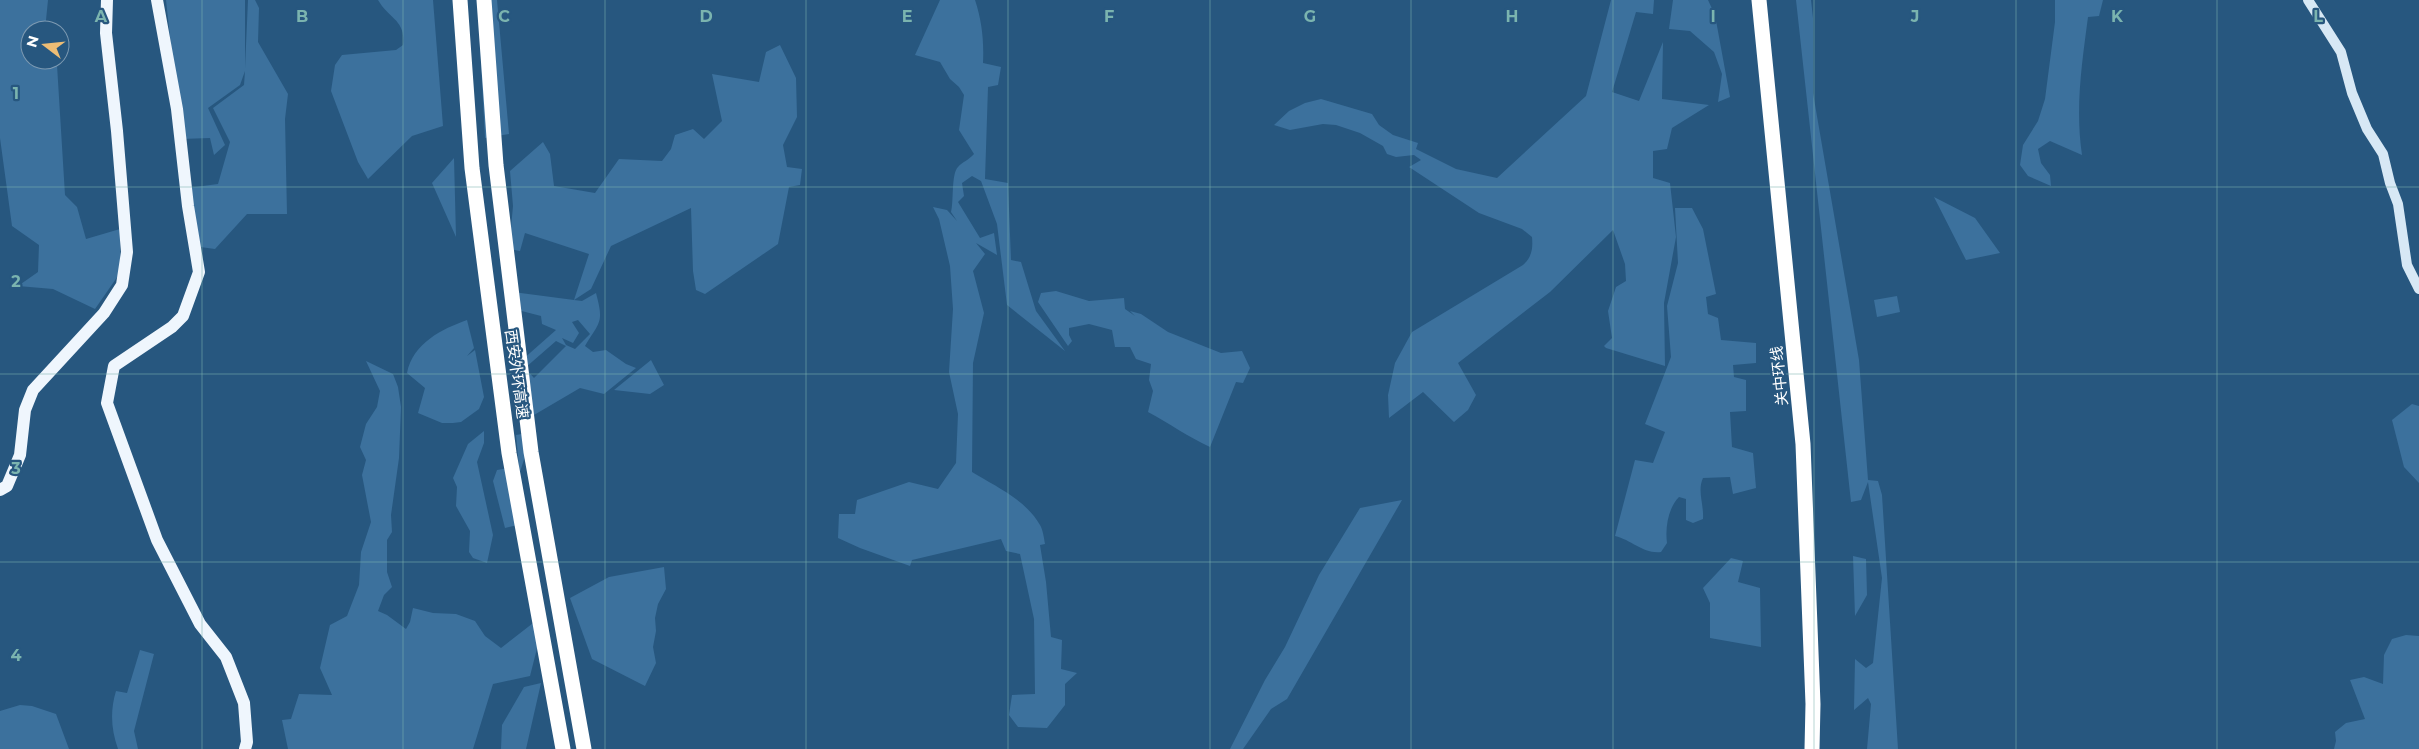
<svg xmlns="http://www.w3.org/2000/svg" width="2419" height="749" font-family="Montserrat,'Noto Sans SC',sans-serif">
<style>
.green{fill:#3c719d;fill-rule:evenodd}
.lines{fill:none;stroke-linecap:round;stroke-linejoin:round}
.secondary{stroke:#d7e8f5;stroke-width:10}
.primary{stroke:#eff6fd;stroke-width:12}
.highway{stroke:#fff;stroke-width:15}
.grid{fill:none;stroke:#7bb4af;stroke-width:1;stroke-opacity:0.55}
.labels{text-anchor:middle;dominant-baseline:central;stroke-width:4.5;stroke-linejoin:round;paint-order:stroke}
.street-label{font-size:15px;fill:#fff;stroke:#27577f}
.grid-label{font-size:16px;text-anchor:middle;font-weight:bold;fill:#7bb4af;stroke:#27577f;stroke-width:4.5;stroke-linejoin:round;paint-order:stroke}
</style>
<rect width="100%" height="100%" fill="#27577f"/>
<!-- green -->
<path class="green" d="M0 0H48L45 30H30V60H53L57 65 65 195 77 207 86 239 120 229V273L95 309 53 289 18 286 38 272 39 245 12 226 0 138Z
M166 0H245V68L248 0H255L259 8 258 42 288 94 285 119 287 214H247L215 249 193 246 187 188 218 184 230 142 213 108 244 85 245 71 240 85 208 108 225 145 214 155 210 138 181 139Z
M378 0H433L443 126 412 136 368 179 358 162 331 91 335 65 342 55 396 50 403 45C406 20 389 19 378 0Z
M486 0H497L509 134 485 138 479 24Z
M940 0H975C982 21 984 41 983 63L1001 67 998 85 988 87 985 179 1008 183 1011 260 1021 262 1036 311 1065 351 1007 305 997 224 981 181 972 176 962 183 964 196 958 202 980 238 994 233 997 255 976 243 985 254 973 271 984 313 973 363 972 472C995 486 1026 500 1040 525 1043 530 1044 538 1045 544L1040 545 1046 582 1051 637 1062 640 1061 669 1077 673 1065 684V705L1047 728 1018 727 1009 715 1012 695 1035 694 1034 619 1020 554 1006 551 1001 539 912 560 910 566 860 548 838 538 839 514H855L857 500 909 482 938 489 956 463 958 414 949 372 953 309 950 266 939 219 933 207 947 210 957 221 951 212C954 201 951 174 958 167 962 162 969 160 974 154L959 130 964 95 959 87 950 79 940 62 915 55Z
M1611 0H1654L1653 14 1636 12 1612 92 1639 101 1663 42 1662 99 1709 105 1672 128 1667 149 1653 151V178L1670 183 1676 237 1664 303 1665 366 1606 348 1604 346 1612 338 1608 311 1616 287 1626 281 1625 264 1613 230 1550 292 1458 363 1476 395 1468 410 1454 422 1423 392 1389 418 1388 395 1395 363 1412 332 1523 265C1532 257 1533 248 1532 237L1522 229 1479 213 1409 167 1421 160 1414 155 1396 157 1387 154 1383 146 1360 133 1336 125 1323 124 1290 130 1274 125 1289 111 1305 103 1321 99 1372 114 1379 125 1393 135 1418 143 1416 149 1456 169 1497 178 1586 96Z
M1673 0H1708L1715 15 1730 97 1718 102 1722 74 1714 52 1690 31 1669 29Z
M1796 0H1811L1813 18V93L1859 360 1868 480 1878 481 1882 495 1898 749H1867L1871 704 1868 698 1854 710 1855 659 1866 668 1873 663 1882 578 1868 482 1861 500 1851 502Z
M2055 0H2103L2099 16 2088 17C2082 63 2075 108 2082 155L2050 141 2038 149 2041 163 2050 175 2051 186 2028 176 2020 165 2023 145 2038 121 2045 99 2055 22Z
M780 45 796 78 797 117 783 145 787 167 802 169 800 185 789 187 778 244 705 294 696 290 693 271 691 208 611 246 591 289 574 300 582 301 596 293C604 323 600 321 585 346L593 352 606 350 626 364 636 368 604 394 580 388 534 415 522 360 556 330 542 324 541 316 514 309 513 292 574 300 589 254 525 233 520 251 509 249 513 206 510 171 543 142 550 154 554 186 595 193 619 159 662 161 671 149 675 135 693 129 704 139 722 121 712 74 759 82 766 52ZM578 320 590 334 575 349 566 345 562 338 573 343 579 333 572 322ZM556 341 566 346 534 378 525 368Z
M454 158 456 237 432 183Z
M1934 197 1975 218 2000 253 1966 260Z
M1675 208H1692L1703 229 1716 294 1706 297 1708 314 1718 318 1721 340 1756 343V363L1733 365 1734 377 1746 380V411L1730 412 1732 447 1753 453 1756 488 1733 494 1730 477 1703 478C1697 491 1704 504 1703 519L1693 523 1686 520V499L1679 497C1668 508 1665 528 1667 543L1661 552C1643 554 1632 540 1615 536L1635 460 1653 463 1665 432 1645 424 1671 357 1667 306 1678 263Z
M1056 291 1089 301 1124 298 1125 309 1135 316 1130 311 1141 314 1168 332 1221 353 1242 351 1250 368 1243 383 1236 382 1210 447C1188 437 1169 423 1148 412L1153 391 1149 380 1151 364 1136 359 1130 347H1115L1112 330 1089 324 1069 328V335L1072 341 1068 346 1038 302 1041 293Z
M1897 296 1900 312 1877 317 1874 300Z
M467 320 474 348 467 356 475 350 484 397 479 409 461 422 453 423H442L418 413 425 388 407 373C413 343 442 329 467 320Z
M651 360 664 385 650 394 614 390Z
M366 361 393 374 398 387 401 407 399 458 391 515 392 532 387 540V572L392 587 384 595 378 611 387 615 406 629 410 622 413 608 433 613 456 614 475 621 485 636 501 648 546 613 530 676 493 684 473 749H288L282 720 291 719 299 694 332 695 320 668 330 625 347 616 359 585 361 552 371 522 362 475 366 460 360 447 366 424 377 407 380 391Z
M2412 404 2419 406V483L2404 467 2392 420Z
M484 431V443L477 462 493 535 487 563 473 558 469 552 470 531 456 506 457 487 453 478 468 444Z
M533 432 515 487 522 524 505 528 493 481 497 470 519 466 516 435Z
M1402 500 1287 699 1271 709 1243 749H1230L1265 680 1285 647 1319 575 1360 508Z
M1853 556 1866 559 1867 595 1855 616Z
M1731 558 1743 561 1738 582 1760 588 1761 647 1710 638V603L1703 588Z
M664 567 666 589 658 604 655 618 656 631 653 647 656 663 645 686 592 659 570 598 609 577Z
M2406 635 2419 636V749H2334L2336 741 2335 732 2346 723 2365 719 2350 680 2364 677 2383 684 2384 655 2392 639Z
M140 650 154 654 134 731 138 749H118C111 729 110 711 116 691L127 693Z
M541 683 526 749H501L502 725 524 687Z
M20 705 32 706 56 714 69 749H0V711Z"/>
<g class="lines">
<!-- secondary -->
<path class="secondary" d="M2308 0 2341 52 2352 93 2367 129 2383 154 2390 183 2398 204 2407 265 2419 289"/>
<!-- primary -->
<path class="primary" d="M157 0 177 109 188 206 199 272 183 316 172 327 114 366 107 403 157 540 200 624 226 657 244 703 247 742 245 749
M0 490 7 486 20 455 25 410 33 390 104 313 122 285 127 252 117 131 106 33 107 0"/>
<!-- highway -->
<path class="highway" d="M460 0 472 168 509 453 563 749
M484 0 496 165 531 452 584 749
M1759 0 1803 444 1813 704 1812 749"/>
</g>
<!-- grid -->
<path class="grid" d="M202 0V749M403 0V749M605 0V749M806 0V749M1008 0V749M1210 0V749M1411 0V749M1613 0V749M1814 0V749M2016 0V749M2217 0V749M0 187H2419M0 374H2419M0 562H2419"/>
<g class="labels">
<!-- street labels -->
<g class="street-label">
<text transform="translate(517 374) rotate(82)">西安外环高速</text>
<text transform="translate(1779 376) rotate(-96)">关中环线</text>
</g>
</g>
<g class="grid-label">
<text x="101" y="22">A</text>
<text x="302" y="22">B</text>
<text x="504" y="22">C</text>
<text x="706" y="22">D</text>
<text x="907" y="22">E</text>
<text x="1109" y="22">F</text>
<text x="1310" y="22">G</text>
<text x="1512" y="22">H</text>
<text x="1713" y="22">I</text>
<text x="1915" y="22">J</text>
<text x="2117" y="22">K</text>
<text x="2318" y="22">L</text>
<text x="16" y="99">1</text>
<text x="16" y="287">2</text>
<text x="16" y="474">3</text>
<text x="16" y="661">4</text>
</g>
<!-- north arrow -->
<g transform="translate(45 45) rotate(286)"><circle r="24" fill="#27577f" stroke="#7d9ab2"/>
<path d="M0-4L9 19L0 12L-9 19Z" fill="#edbd75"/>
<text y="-8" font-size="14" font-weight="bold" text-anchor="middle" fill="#ffffff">N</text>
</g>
</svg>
